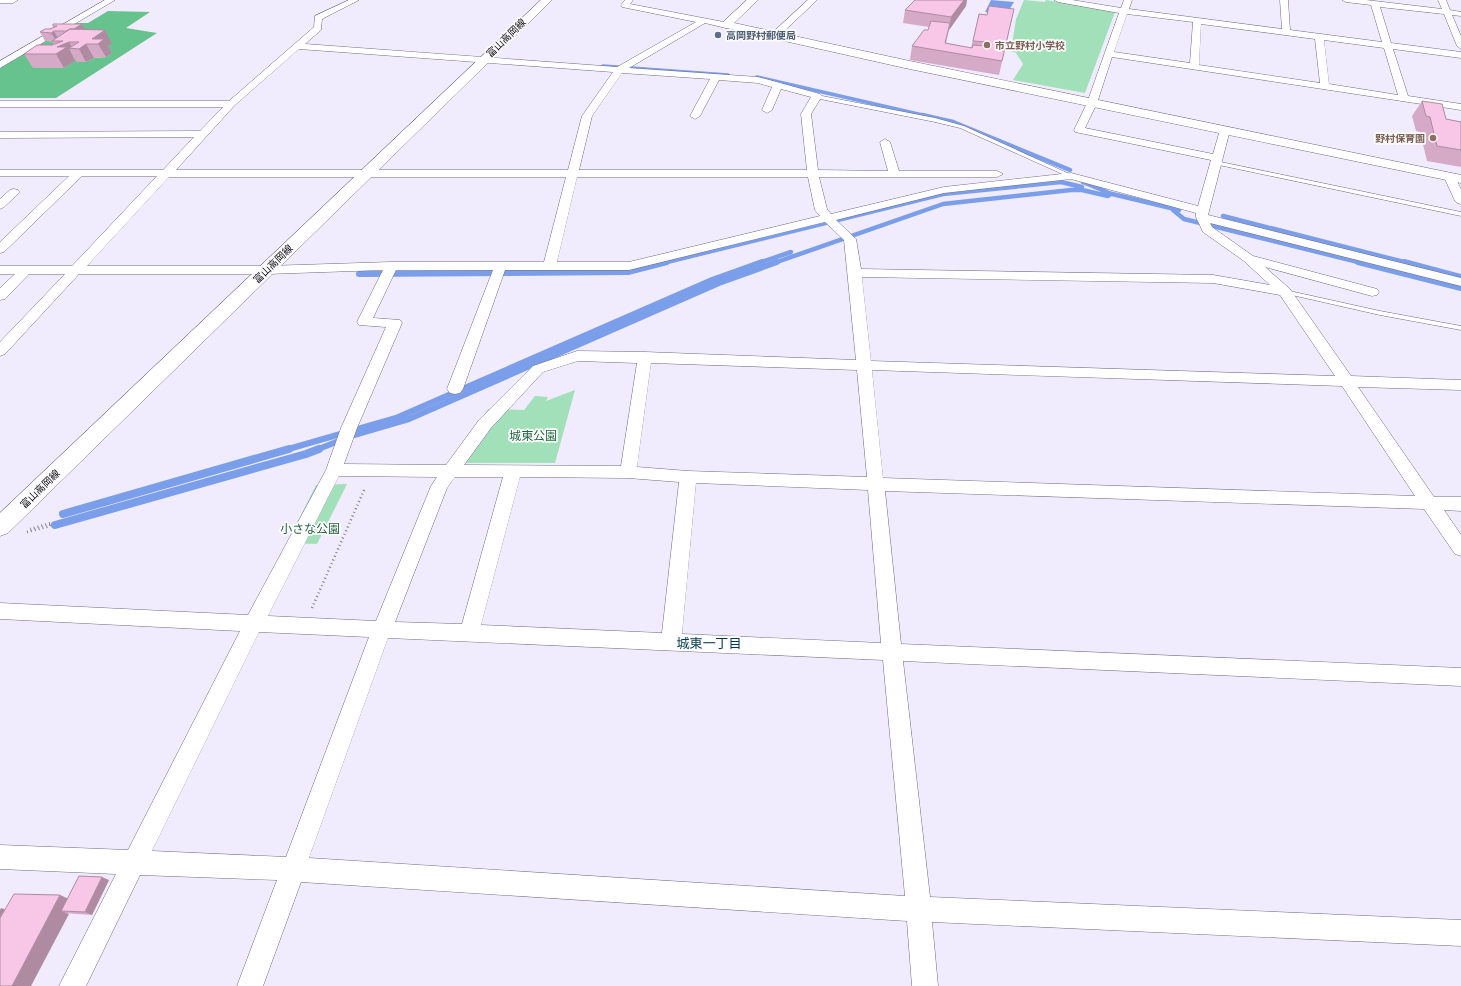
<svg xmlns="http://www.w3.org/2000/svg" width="1461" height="986" font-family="Ubuntu,'Noto Sans JP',sans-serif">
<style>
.green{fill:#a1e0b8}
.forest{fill:#67c38d;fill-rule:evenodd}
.water{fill:#7b9eea}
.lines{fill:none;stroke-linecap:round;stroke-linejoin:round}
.stream-far3{stroke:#7b9eea;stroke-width:3.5}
.stream-far2{stroke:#7b9eea;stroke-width:4.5}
.stream-far1{stroke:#7b9eea;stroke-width:6}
.stream{stroke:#7b9eea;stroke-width:8}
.service-casing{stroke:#706a82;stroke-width:1}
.minor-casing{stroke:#706a82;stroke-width:1}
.tertiary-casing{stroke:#706a82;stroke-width:1}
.primary-casing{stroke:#706a82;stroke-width:1}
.path{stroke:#817e8b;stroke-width:2.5;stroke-dasharray:1 3;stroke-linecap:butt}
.service{fill:#fff;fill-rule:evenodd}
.minor{fill:#fff;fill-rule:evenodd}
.tertiary{fill:#fff;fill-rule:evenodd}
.primary{fill:#fff;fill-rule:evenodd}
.wall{fill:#d5aac6}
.shaded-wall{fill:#ae8ba1}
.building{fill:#f8c6e6;stroke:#ae8ba1}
.service-dot{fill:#5c6f8a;stroke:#fcfcfc;stroke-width:1.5}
.education-dot{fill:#8d6e63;stroke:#fcfcfc;stroke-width:1.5}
.labels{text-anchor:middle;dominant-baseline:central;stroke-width:3.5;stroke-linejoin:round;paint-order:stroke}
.far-service-label{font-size:10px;font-weight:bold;fill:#4e5e75;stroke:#fcfcfc;text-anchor:start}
.far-street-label{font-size:10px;fill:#0e0b14;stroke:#fcfcfc}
.far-education-label{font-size:10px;font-weight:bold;fill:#785e54;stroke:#fcfcfc;text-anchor:start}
.park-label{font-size:12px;fill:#236541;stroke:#fcfcfc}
.neighbourhood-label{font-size:13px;fill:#02384a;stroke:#fcfcfc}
</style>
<rect width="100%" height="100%" fill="#f0ecfd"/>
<!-- green -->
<path class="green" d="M1024 0 1045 2 1046 0 1115 12 1085 93 1013 80 1023 64 1016 53 1011 51 1016 19Z
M575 390 555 463H450L488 409 524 410 535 396 548 397 546 401Z
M347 484 317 544 287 543 316 485Z"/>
<!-- forest -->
<path class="forest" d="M108 11 150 12 126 28 157 33 56 98H0V66L75 23H88ZM62 33H86V34C75 41 60 42 46 41 51 37 57 38 62 35H60ZM77 43 111 44 99 52 111 53 106 57 94 58 86 62H77L87 55H77L65 60 74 61 64 68H34L45 59H60L71 55H60Z"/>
<!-- water -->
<path class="water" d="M991 0 1014 2 1006 15 985 12Z"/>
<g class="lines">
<!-- stream-far3 -->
<path class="stream-far3" d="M603 66 728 75
M757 77 927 116"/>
<!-- stream-far2 -->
<path class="stream-far2" d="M922 115 953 122 1070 170
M1083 182 1107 192
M1108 193 1179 210
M1173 210 1184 219 1362 263
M1223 216 1408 263
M663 263 943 194 1061 182 1082 187
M759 263 791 252
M774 263 943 204 1071 190H1082L1108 196 1111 194"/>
<!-- stream-far1 -->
<path class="stream-far1" d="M1358 262 1461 288
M1404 262 1461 277
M359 274 628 272 667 262
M285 450 396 418 712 280 762 262
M316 450 354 435 409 419 719 283 777 262"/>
<!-- stream -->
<path class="stream" d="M63 514 289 449
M55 525 306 454 319 449"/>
<!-- service casing -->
<g class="service-casing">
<path id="service" d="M817 95 935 118 964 126 1074 176 1069 177 960 128 935 122 815 98 814 97Z
M1216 161 1461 212V216L1214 164V162Z
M1285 290 1380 311 1461 326V330L1380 315 1283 293V291Z"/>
</g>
<!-- minor casing -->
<g class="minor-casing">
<path id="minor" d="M105 0H115L0 68V61Z
M349 0H359L322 19 321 30 305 44 617 67 696 22 622 7 621 5 625 0H633L630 4 729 23 730 25 729 27 726 28 705 23 629 68 758 77 820 94 822 96 811 114 818 170 888 171 880 142 885 139 890 142 899 171H997L1003 174 997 177H819L827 209 831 214 944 187 1071 173 1198 206 1211 160 1075 132 1074 130 1087 103 1119 13 1058 2 1054 0H1072L1121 8 1124 0H1132L1129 9 1282 29 1280 0H1288L1290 30 1382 42 1371 5 1346 2 1342 0H1366L1442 9 1438 0H1446L1450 10 1461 12V16L1452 15 1461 36V49L1457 46 1444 14 1380 7 1391 43 1461 52V58L1393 49 1408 96 1461 104V110L1112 57 1097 103 1085 128 1213 154 1220 130 1225 127 1229 128 1230 130 1208 215 1461 278V286L1210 223 1212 227 1253 256 1377 289 1379 292 1377 295 1372 296 1265 267 1290 289 1351 376 1461 380V390L1358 387 1434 497H1461V511L1444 510 1461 535V556L1455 554 1424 509 885 491 901 644 1461 668V686L903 661 930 897 1461 920V946L932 922 938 986H912L907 921 301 882 263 986H237L277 880 140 875 86 986H59L116 874 0 869V845L128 850 240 631 0 619V603L248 615 326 470 341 428 386 327 359 325 357 322 383 270 267 274H79L5 354 0 356V342L65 274H29L5 299 0 300V288L15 274H0V266H72L157 176H82L4 252 0 253V242L69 176H0V170H163L194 137 0 138V132L200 131 223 107H0V101H229L314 27 315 16ZM1127 14 1193 22 1190 63 1114 52ZM1201 24 1315 39 1320 83 1199 65ZM1324 40 1384 48 1398 95 1329 84ZM299 49 613 72 582 116 568 170H176L234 106ZM622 73 710 79 690 116 695 119 700 116 719 80 758 83 772 87 762 110 767 113 772 110 781 89 811 97 801 114 807 170H579L592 116ZM169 177H566L544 262H391L267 266H87ZM577 177H808L815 210 820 216 629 262H557ZM1071 179 1196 213V217L1203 232 1244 261 1270 285 1213 275 861 269 856 239 836 220 944 193ZM825 222 844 240 856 360 645 352 577 351 533 366 479 420 446 465 344 464 357 428 402 323 400 320 373 318 396 270H493L447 389 450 393 455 394 460 393 463 389 505 270H629ZM862 277 1213 283 1280 295 1335 376 871 361ZM578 361 637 363 621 466 464 465 491 428 543 372ZM651 363 857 370 867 477 688 471 637 467ZM872 370 1342 386 1415 496 883 478ZM339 476 437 477 431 486 376 621 268 616ZM455 477H503L462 624 395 622 447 488ZM520 477 628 478 679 482 662 633 481 625ZM696 483 868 490 881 643 682 634ZM259 632 369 637 286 857 152 851ZM388 638 883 660 905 896 309 858Z
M808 0H817L777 38H771L770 36 771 34Z
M1450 174 1454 175 1461 189V204L1457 203 1455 201 1444 177Z
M14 189 18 190 20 192 18 194 4 207 0 209V199L10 190Z"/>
</g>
<!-- tertiary casing -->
<g class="tertiary-casing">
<path id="tertiary" d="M747 0H758L734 23 905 60 1461 175V183L905 68 722 27 721 25 722 23Z"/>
</g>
<!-- primary casing -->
<g class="primary-casing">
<path id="primary" d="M0 0H18L13 3H0Z
M541 0H552L8 533 0 536V513Z"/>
</g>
<!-- path -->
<path class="path" d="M27 532 50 526 51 523 30 529
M312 608 365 488"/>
<!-- service -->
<use href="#service" class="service"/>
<!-- minor -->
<use href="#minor" class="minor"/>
<!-- tertiary -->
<use href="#tertiary" class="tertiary"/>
<!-- primary -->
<use href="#primary" class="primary"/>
</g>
<!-- wall -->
<path class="wall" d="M915 0H967L966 6 949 30 946 43 971 48 979 14 987 15 1014 9 999 75 910 60 912 46 928 30 929 27 903 23 905 10Z
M53 26 85 30 112 44 108 46 112 53 106 57 94 58 86 62H77L73 57 75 61 64 68H33L24 54 54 45 52 41H45L40 32 54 27Z
M1422 101 1446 119 1461 122V167L1427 161 1420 132 1416 131 1412 116Z
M109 880 92 915 5 909 60 895 68 899Z"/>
<!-- shaded-wall -->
<path class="shaded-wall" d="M964 0H967L966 6 949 30 951 17Z
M82 24 87 33 66 31Z
M105 30 112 44 108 46 112 53 106 57 98 44 92 39Z
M54 31 59 40 57 42 51 33Z
M69 42 73 49 69 48 75 61 64 68 56 54 57 47Z
M86 44 94 58 86 62 79 49Z
M102 877 109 880 92 915 85 912Z
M60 895 75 902 61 911 69 914 31 986H12Z
M1 908 10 911 0 927V910Z"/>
<!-- building -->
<path class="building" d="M915 0H964L951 17 905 10Z
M989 6 1014 9 1002 61 912 46 924 30H928L931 21 950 23 945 43 972 48 973 45 986 46 987 42 973 41 979 14 987 15Z
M53 24H82L74 29H70L66 31H54L51 33 40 32 45 29H50L57 26H53Z
M70 29 105 30 92 39H104L98 44H86L79 49 69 48 79 42H69L57 47H67L56 54H24L37 45H52L63 41H52Z
M1422 101 1442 104 1446 119 1461 122V150L1437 146 1430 117 1426 116Z
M79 876 102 877 85 912 61 911Z
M14 894 60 895 12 986H0V918Z"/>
<!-- markers -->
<circle class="service-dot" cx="718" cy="35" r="4"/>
<g class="education-dot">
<circle cx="987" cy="45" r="4"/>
<circle cx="1433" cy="138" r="4"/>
</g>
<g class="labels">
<!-- far-service labels -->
<g class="far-service-label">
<text x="726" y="35">高岡野村郵便局</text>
</g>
<!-- far-street labels -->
<g class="far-street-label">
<text transform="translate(506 38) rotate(-44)">富山高岡線</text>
<text transform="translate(273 264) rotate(-44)">富山高岡線</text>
<text transform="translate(40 489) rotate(-44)">富山高岡線</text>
</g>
<!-- far-education labels -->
<g class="far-education-label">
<text x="995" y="45">市立野村小学校</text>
<text x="1425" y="138" text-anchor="end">野村保育園</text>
</g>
<!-- park labels -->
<g class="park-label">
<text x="533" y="435">城東公園</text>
<text x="310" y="528">小さな公園</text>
</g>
<!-- neighbourhood labels -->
<g class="neighbourhood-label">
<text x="709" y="643">城東一丁目</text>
</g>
</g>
</svg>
